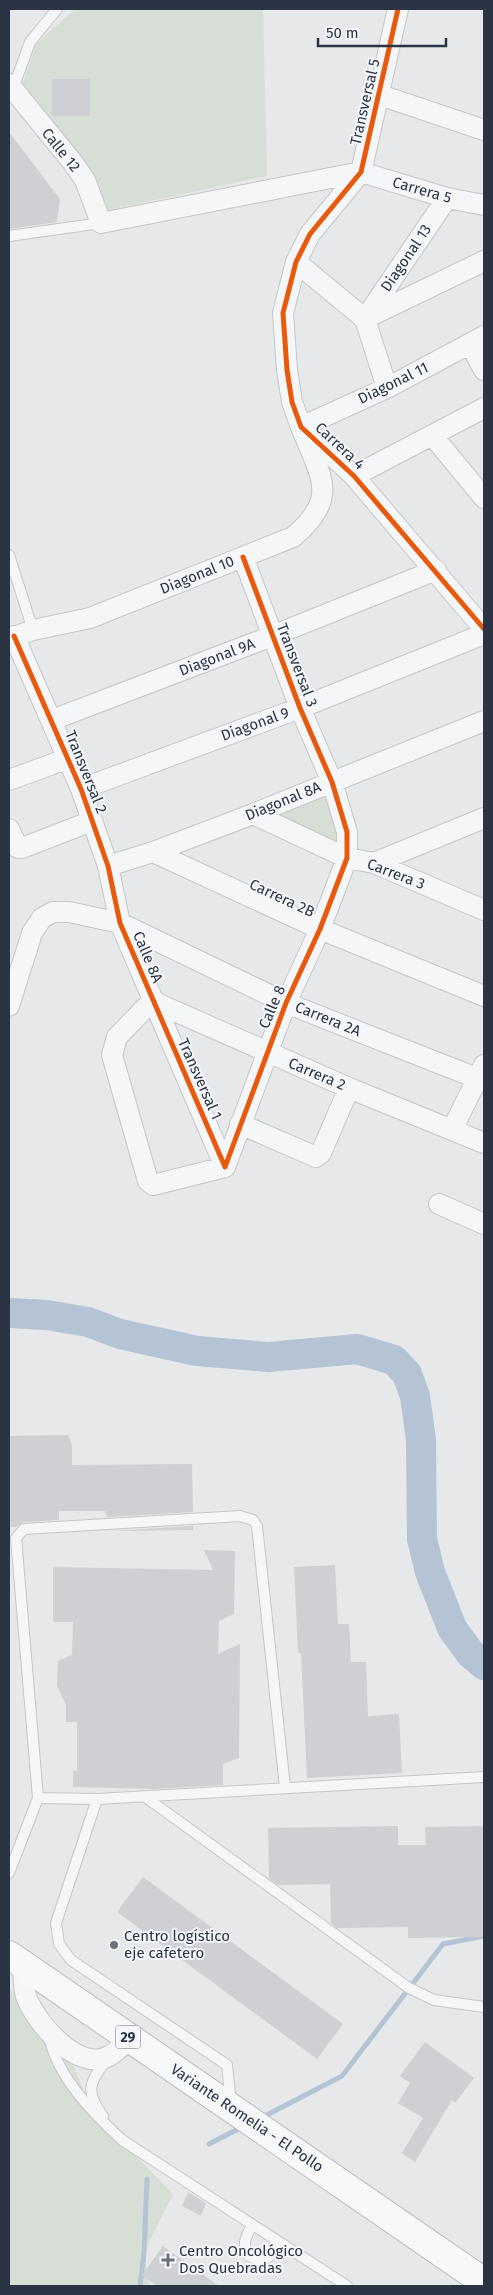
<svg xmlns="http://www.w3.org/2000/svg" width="493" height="2295" font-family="'Fira Sans',sans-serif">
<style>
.green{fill:#d6ded6}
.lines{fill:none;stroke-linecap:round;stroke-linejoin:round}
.stream{stroke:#b4c4d5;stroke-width:5}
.river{stroke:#b4c4d5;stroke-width:30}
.building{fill:#ced0d3}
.service-casing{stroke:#c4c6c8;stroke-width:12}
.minor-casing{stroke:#c4c6c8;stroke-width:22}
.trunk-casing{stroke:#b8bbbf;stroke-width:30}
.service{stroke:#f5f6f7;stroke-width:10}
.minor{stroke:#f5f6f7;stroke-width:20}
.trunk{stroke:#f8f8f8;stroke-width:28}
.cycleway-casing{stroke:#f4f6f9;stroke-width:8}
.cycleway{stroke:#e8590c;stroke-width:5}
.poi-dot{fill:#6c737f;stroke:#f4f6f9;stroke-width:2}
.labels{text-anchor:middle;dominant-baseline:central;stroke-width:4;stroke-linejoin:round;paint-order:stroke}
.shield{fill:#f4f6f9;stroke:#676e7b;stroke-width:1}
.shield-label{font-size:14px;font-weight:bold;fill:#2b3445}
.street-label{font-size:15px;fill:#2b3445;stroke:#f4f6f9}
.poi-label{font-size:15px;fill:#2b3445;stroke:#f4f6f9;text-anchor:start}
</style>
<rect width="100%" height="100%" fill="#e6e8ea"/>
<!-- green -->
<path class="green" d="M75 9H263L267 176 104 211 90 169 21 89 36 44Z
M332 782 347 858 253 814Z
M9 1990 26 1996 66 2048 93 2113 173 2194 144 2253 150 2286H9Z"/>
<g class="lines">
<!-- stream -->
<path class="stream" d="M261 2118 342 2076 443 1944 484 1936
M209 2144 244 2126
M140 2286 144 2253 147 2179"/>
<!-- river -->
<path class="river" d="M9 1313 47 1315 88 1322 120 1334 197 1351 269 1357 357 1349 394 1360 407 1374 415 1396 421 1440 422 1539 430 1572 452 1628 470 1653 484 1665"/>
</g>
<!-- building -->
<path class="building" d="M52 79H90V116H52Z
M9 132 60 199 57 222 9 229Z
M68 1435 72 1445V1465L192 1464 193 1512 107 1517 105 1511H59V1520L24 1522 16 1527H9V1436Z
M193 1526V1530L112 1531Z
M204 1550 235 1551 234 1614 219 1621 218 1654 240 1644 239 1758 223 1764V1785L154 1789 73 1787V1771H77V1722H66V1705L57 1686 58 1661 72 1655 73 1622H53V1567L213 1570Z
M335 1565 338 1624H349L351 1662H366L368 1716 399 1714 402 1773 307 1778 301 1653H298L294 1567Z
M398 1826V1845H426L425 1827 484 1826V1937L408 1938V1927L337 1928 331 1923 330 1884 278 1885 269 1878 268 1828Z
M143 1877 343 2024 317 2059 117 1912Z
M425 2042 474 2078 455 2103 452 2100 415 2162 402 2153 423 2118 398 2103 410 2083 400 2076Z
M188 2192 206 2203 201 2216 182 2206Z
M163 2246 219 2286H157L142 2275Z"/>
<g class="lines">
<!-- service casing -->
<g class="service-casing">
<path id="service" d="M13 89 30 42 57 9
M9 236 101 223
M9 555 33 630
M144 1796 409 1988 434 2000 484 2007
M38 1798 97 1799 484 1777
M97 1799 56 1923 59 1944 71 1960 227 2065 231 2104
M9 1873 38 1798 16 1538 24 1529 240 1516 253 1520 257 1526 285 1787
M49 2035C56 2076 93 2113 122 2140L347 2286
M103 2116C84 2091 90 2082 107 2059
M252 2225C246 2237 241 2244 249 2256L262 2261 270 2256 281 2244"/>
</g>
<!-- minor casing -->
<g class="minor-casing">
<path id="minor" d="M398 9 361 172 310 234 296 262 283 313 287 370 292 402 301 427 354 476 484 629
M9 84 73 163 85 180 101 223 361 172 447 198 484 205
M380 95 484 130
M296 262 365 319 387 388
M366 318 484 261
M365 319 447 198
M470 344 484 370
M432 435 484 498
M354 476 484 408
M14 636 81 789 108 866 120 923 225 1167
M9 639 33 630 90 618 293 537C341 497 320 476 301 427L387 388 484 336
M52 720 272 636 436 570
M9 780 69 758
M81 789 300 708 484 634
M253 814 347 858 374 863 484 910
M9 829 18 848H22L92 821
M153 852 320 929 484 996
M374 863 484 818
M108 866 153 852 253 814 484 721
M152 1001 349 1088 484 1143
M152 1001 117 1037 112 1055 148 1181 153 1185 225 1167
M9 1006 32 933 42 918 53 912H69L120 923 286 1003 484 1081
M240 1124 316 1157 321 1153 349 1088
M452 1130 484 1065
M225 1167 286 1003 320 929 347 858V832L332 782 300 708 243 557
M439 1204 484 1224
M23 1965C24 1974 23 1987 26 1996 35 2022 78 2073 109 2056 117 2052 124 2044 130 2038"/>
</g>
<!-- trunk casing -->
<g class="trunk-casing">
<path id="trunk" d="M9 1955 484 2282"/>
</g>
<!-- service -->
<use href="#service" class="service"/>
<!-- minor -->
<use href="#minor" class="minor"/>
<!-- trunk -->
<use href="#trunk" class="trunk"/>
<!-- cycleway casing -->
<g class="cycleway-casing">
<path id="cycleway" d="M398 9 361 172 310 234 296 262 283 313 287 370 292 402 301 427 354 476 484 629
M14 636 81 789 108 866 120 923 225 1167
M225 1167 286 1003 320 929 347 858V832L332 782 300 708 243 557"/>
</g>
<!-- cycleway -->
<use href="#cycleway" class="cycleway"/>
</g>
<!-- markers -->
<g class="poi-dot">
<circle cx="114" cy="1945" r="5"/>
<path d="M165.5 2252.5h5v5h5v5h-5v5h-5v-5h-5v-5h5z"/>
</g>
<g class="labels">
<!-- shield labels -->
<rect class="shield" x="115.5" y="2025.5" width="25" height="23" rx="4"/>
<g class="shield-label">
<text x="128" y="2037">29</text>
</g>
<!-- street labels -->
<g class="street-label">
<text transform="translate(365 102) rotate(-77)">Transversal 5</text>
<text transform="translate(61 150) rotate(51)">Calle 12</text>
<text transform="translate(422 190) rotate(16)">Carrera 5</text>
<text transform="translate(406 258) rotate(-56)">Diagonal 13</text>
<text transform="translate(393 383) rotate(-26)">Diagonal 11</text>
<text transform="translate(340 446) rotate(43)">Carrera 4</text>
<text transform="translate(197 575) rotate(-22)">Diagonal 10</text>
<text transform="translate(217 657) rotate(-21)">Diagonal 9A</text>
<text transform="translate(297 665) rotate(69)">Transversal 3</text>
<text transform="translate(255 724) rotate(-20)">Diagonal 9</text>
<text transform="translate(86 772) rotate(68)">Transversal 2</text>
<text transform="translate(283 801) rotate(-22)">Diagonal 8A</text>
<text transform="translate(396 874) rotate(21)">Carrera 3</text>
<text transform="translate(282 898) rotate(25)">Carrera 2B</text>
<text transform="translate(148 957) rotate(67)">Calle 8A</text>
<text transform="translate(272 1007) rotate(-67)">Calle 8</text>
<text transform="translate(328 1019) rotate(22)">Carrera 2A</text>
<text transform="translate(317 1074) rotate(23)">Carrera 2</text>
<text transform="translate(200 1079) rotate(66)">Transversal 1</text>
<text transform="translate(247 2118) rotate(34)">Variante Romelia - El Pollo</text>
</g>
<!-- poi labels -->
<g class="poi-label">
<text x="124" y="1936">Centro logístico<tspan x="124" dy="17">eje cafetero</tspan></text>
<text x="179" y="2251">Centro Oncológico<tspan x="179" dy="17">Dos Quebradas</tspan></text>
</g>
</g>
<!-- border -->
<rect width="493" height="2295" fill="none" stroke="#2b3445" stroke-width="20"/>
<!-- scale -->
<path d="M318 38v8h128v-8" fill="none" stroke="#2b3445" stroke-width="2.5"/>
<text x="326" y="38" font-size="15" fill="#2b3445" stroke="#f4f6f9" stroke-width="4" paint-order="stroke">50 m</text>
</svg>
